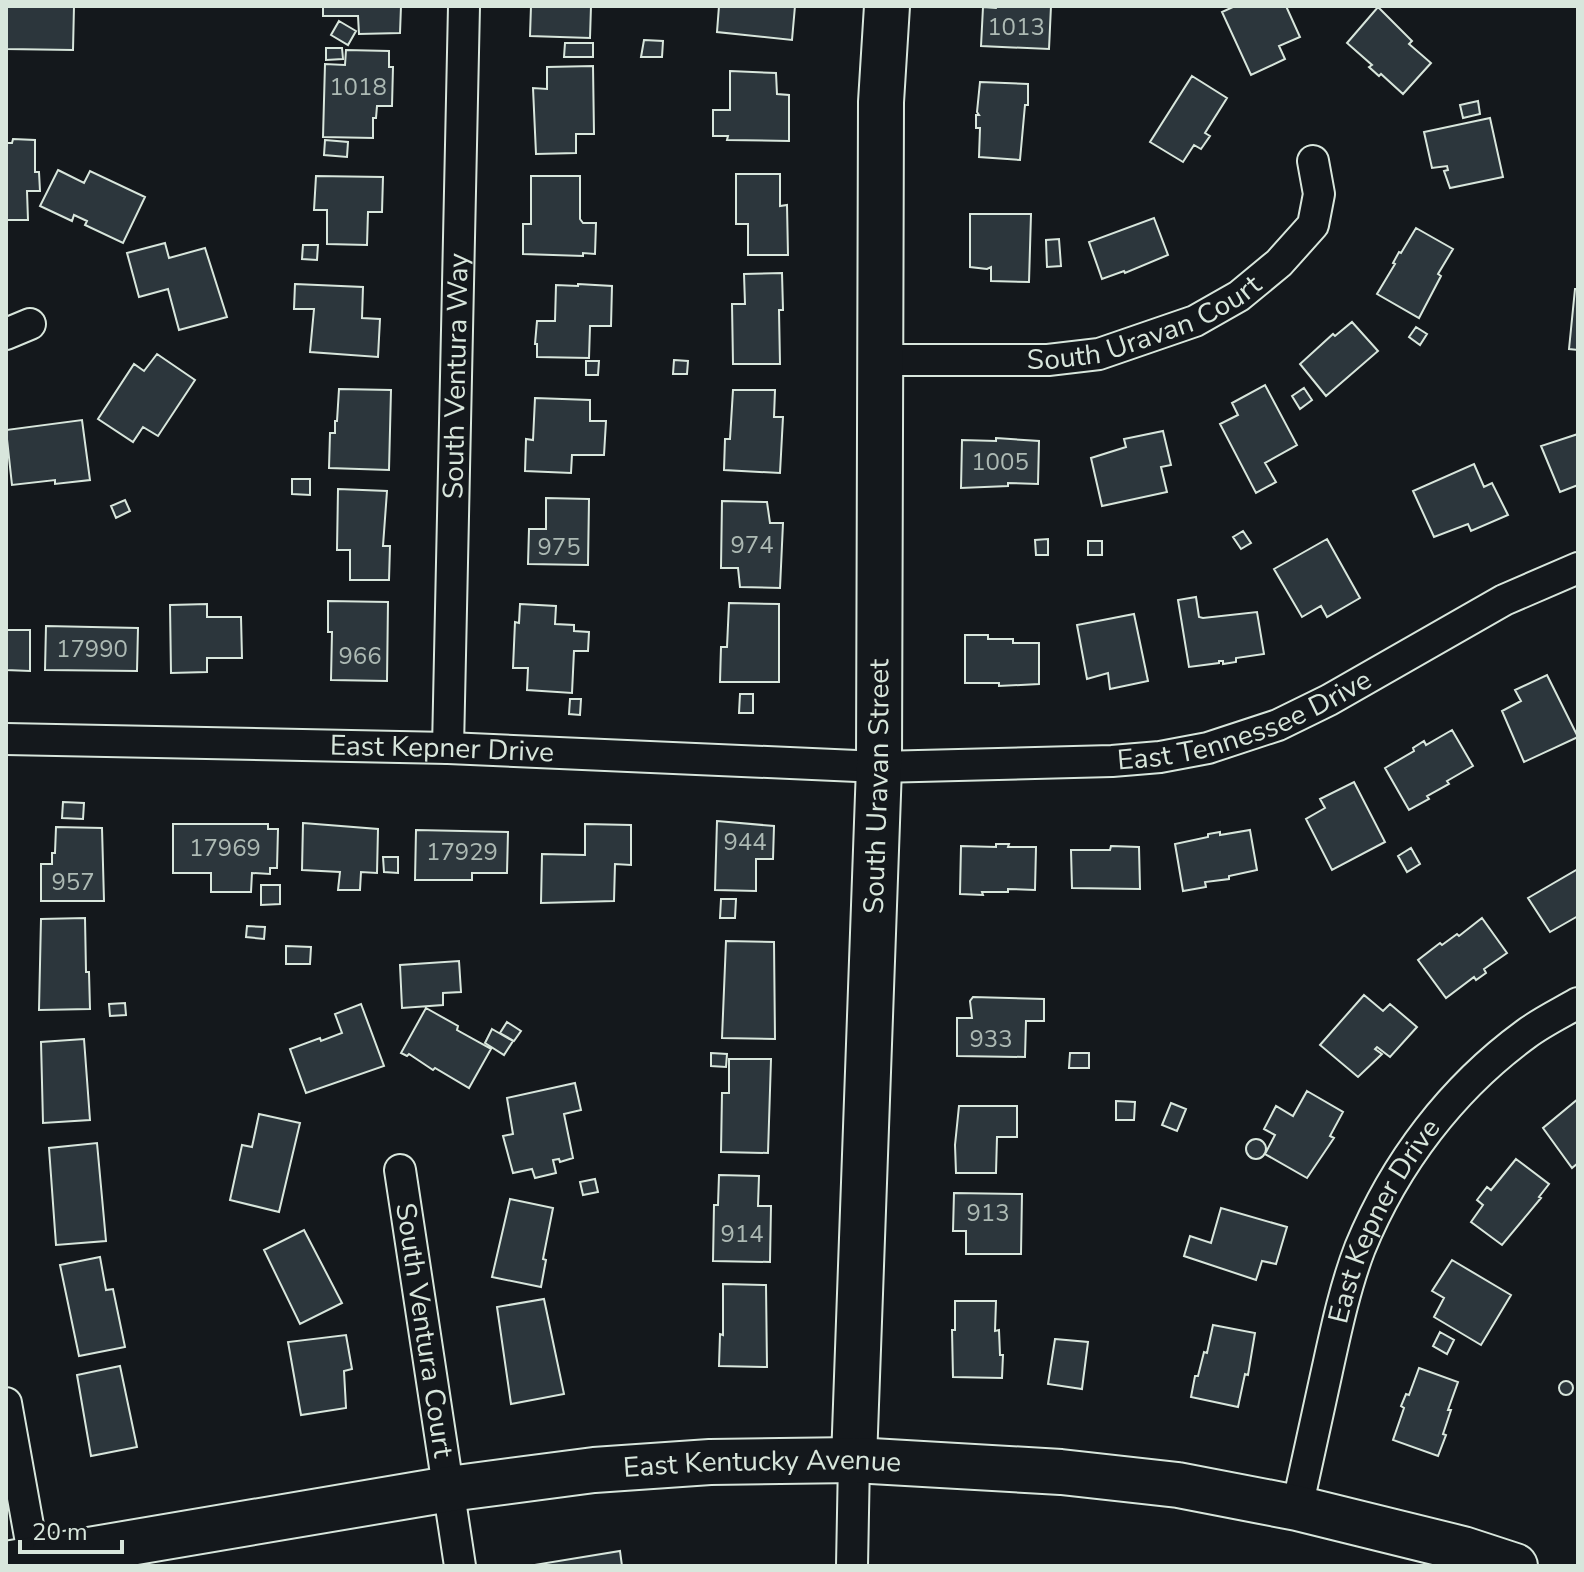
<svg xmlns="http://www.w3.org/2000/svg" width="1584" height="1572" font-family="'Nunito Sans',sans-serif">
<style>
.building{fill:#2c363c;stroke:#d8e6dc;stroke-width:2}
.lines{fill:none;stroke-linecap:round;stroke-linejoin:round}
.street-casing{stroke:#d8e6dc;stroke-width:34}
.secondary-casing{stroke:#d8e6dc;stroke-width:48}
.street{stroke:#14181c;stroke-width:30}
.secondary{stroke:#14181c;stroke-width:44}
.labels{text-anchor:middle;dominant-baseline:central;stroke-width:6;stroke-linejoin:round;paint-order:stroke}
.number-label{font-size:24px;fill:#adbab4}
.street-label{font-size:28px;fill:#d8e6dc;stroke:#14181c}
</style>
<rect width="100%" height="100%" fill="#14181c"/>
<!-- building -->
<path class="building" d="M6 6H74L73 50 6 49Z
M323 6H401L400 33 359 34 358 16H323Z
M531 6H591L590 38 530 36Z
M719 6H795L792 40 717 32Z
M997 6H1051L1049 49 981 46 983 7 996 8Z
M1235 6H1286L1300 37 1279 46 1285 59 1251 75 1222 12Z
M1378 7 1412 41 1409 44 1431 63 1403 94 1381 74 1379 76 1369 67 1372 65 1347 43Z
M339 21 356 31 348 45 331 35Z
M644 40 663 41 662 57H641Z
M565 43H593V57H564Z
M326 48H342L343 59 326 60Z
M346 50 389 51V67H393L392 106H377L376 118H373V138L323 137 325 64 345 65Z
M593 66 594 134H576V153L536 154 533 88 547 89V67Z
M730 71 776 73 777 94 789 95V141L727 140 728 136H713V110H730Z
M1192 76 1227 98 1205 133 1210 136 1201 149 1194 145 1183 162 1150 142Z
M980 82 1028 84V105H1025L1020 160 979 157 980 128H976V115H979L977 112Z
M1478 101 1480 114 1463 118 1460 105Z
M1490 118 1503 177 1450 188 1444 171 1448 170 1447 166 1432 168 1424 132Z
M13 139 35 140V172H39L40 191H27L28 220H6V143H12Z
M325 140 348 142 347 157 324 155Z
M58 170 84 183 90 171 145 197 123 243 85 225 87 221 74 215 72 221 40 206Z
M736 174H780V206L787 205 788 255H748V224H736Z
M316 176 383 177 382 212H368L367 245 327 244V210H314Z
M531 176H580V219L583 223H596L595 254 583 253V256L523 254V224H531Z
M970 214H1031L1029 282 991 281V267L987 269 970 267Z
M1154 218 1168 255 1125 273 1124 271 1102 279 1089 242Z
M1416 228 1453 249 1438 274 1441 276 1419 318 1377 294 1395 264 1393 263 1399 252 1401 253Z
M1059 239 1061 266 1047 267 1046 240Z
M165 243 169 258 205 248 227 317 179 330 168 289 139 297 127 253Z
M303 245H318L317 260 302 259Z
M782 273 783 310H779L780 364H733L732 304H745L744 274Z
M295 284 363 287 362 318 380 319 378 357 310 352 314 309H294Z
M578 284 612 286 611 326H590L589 358 537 357V344H535L537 321H555L556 285 578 286Z
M1575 289H1578V350L1569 349Z
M1352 322 1378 351 1326 396 1300 364 1333 334 1335 336Z
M1416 327 1427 334 1420 345 1409 337Z
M157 354 195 380 158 436 143 427 133 442 98 419 134 364 144 371Z
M674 360 688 361 687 374H673Z
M586 361H599L598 375H586Z
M1265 385 1297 445 1265 463 1276 482 1256 493 1220 424 1238 415 1232 403Z
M1304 388 1312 400 1300 409 1292 396Z
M339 389 391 390 389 470 329 468 330 433H335V421H337Z
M733 390H775L774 417H783L780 473 724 470 725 439H730Z
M535 398 590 400V421H606L604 455H572L571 473 525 471 526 439 533 440Z
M82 420 90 480 55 484V480L12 485 6 430Z
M1163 431 1171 465 1161 467 1167 492 1102 506 1091 458 1126 447 1124 439Z
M1578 434V485L1560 492 1541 446Z
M996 438 1039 441 1038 484 1008 483V486L961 488 962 440 996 441Z
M1474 464 1484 487 1492 483 1508 515 1471 531 1468 524 1434 537 1413 491Z
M292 479H310V495L292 494Z
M338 489 387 491 383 546H390L389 580H350V550H337Z
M546 498 589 499 588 565 528 564 529 529H546Z
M125 500 130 511 116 518 111 506Z
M722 501 767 502 770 523H783L780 588 740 587 738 568H721Z
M1243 531 1251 543 1241 549 1233 537Z
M1048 539V555H1036L1035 540Z
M1327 539 1360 598 1327 617 1321 606 1302 617 1274 569Z
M1088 541H1102V555H1088Z
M1196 597 1199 617 1203 618 1257 612 1264 654 1236 658V662L1223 664V661H1219V663L1189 667 1178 600Z
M328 601 388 602 387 681 331 680 332 632H328Z
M729 603 779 604V682H720L721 647H727Z
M207 604V617H241L242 658H207V672L171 673 170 605Z
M520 604 556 606 555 624 574 625V631L589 632 588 651H574L572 693 527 690 528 668H513L515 622 519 623Z
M1134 614 1148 681 1110 689 1108 673 1087 679 1077 625Z
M46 626 138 628 137 671 45 670Z
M6 630H30V671L6 670Z
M965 635H988V639H1013V643H1039V684L999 686V683H965Z
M1547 675 1578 737 1524 762 1502 711 1521 701 1515 690Z
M740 694H753V713H739Z
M570 699H581L580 715 569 714Z
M1452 730 1473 766 1447 781 1449 784 1427 796 1429 799 1409 810 1385 768 1414 751 1413 748 1424 741 1426 745Z
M1354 782 1385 842 1332 870 1306 819 1325 808 1320 799Z
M63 802 84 803 83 819 62 818Z
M717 821 774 826 773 859H756V891L715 890Z
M303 823 378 829 377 873 361 872 360 890H338L340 872 302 870Z
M173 824H268V829H278L277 868H270V874L252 873 251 892H211V873H173Z
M585 824 631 825V865L615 864 614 901 541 903 542 854 585 855Z
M56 827 102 828 104 901H41V864H52V853H55Z
M416 830 508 832 507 873H472V880H415Z
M1250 830 1257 870 1229 876V879L1205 882 1206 887 1183 891 1175 844 1208 837V834L1220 832V835Z
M996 844H1009L1008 847H1036L1035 890 1008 889V892H982L983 895 960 894 961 846 996 847Z
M1111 846 1139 847 1140 889 1072 888 1071 850H1110Z
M1411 848 1420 864 1407 872 1398 856Z
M383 857H398V873L384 872Z
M1578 869V916L1550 932 1528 898Z
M261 885H280V904L261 905Z
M721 899H736L735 918H720Z
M85 918 86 972H89L90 1009 39 1010 41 919Z
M1482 918 1507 953 1484 969 1486 973 1476 980 1474 977 1446 998 1418 960 1440 943 1442 945 1457 934 1459 936Z
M247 926 265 927 264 939 246 937Z
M726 941 774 942 775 1039 722 1038Z
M286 946 311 947 310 964H286Z
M459 961 461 992 443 993V1005L402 1008 400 965Z
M1364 995 1383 1011 1390 1004 1417 1027 1390 1057 1377 1047 1375 1049 1382 1054 1358 1077 1320 1045Z
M973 997 1044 999V1021H1026L1025 1057 957 1056V1018H972L970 1001Z
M125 1003 126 1015 110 1016 109 1004Z
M361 1004 384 1066 306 1093 290 1049 320 1038 321 1041 342 1033 335 1014Z
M426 1008 458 1026 457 1030 491 1049 469 1088 435 1068 433 1070 409 1054 407 1056 401 1053Z
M507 1022 521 1031 514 1041 500 1033Z
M492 1029 513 1041 504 1055 485 1043Z
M84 1039 90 1120 43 1123 41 1042Z
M711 1053 727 1054 726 1067 711 1066Z
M1070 1053H1089V1068H1069Z
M729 1059H771L768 1153 721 1152 722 1093H729Z
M575 1083 581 1110 564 1114 573 1158 560 1162 559 1159 553 1160 556 1173 535 1178 532 1169 513 1173 503 1136 513 1134 507 1098Z
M1307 1091 1343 1112 1330 1136 1334 1138 1307 1178 1265 1154 1275 1135 1264 1129 1276 1106 1293 1116Z
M1578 1099V1163L1572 1168 1543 1128Z
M1116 1101 1135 1102 1134 1120H1116Z
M1171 1103 1186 1109 1177 1131 1162 1125Z
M959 1106H1017V1137H997L996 1173H956L955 1145Z
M259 1114 300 1123 279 1212 230 1200 242 1145 252 1147Z
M1246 1149a10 10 0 1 1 20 0a10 10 0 1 1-20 0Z
M97 1143 106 1241 56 1245 49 1148Z
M1516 1159 1549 1184 1539 1197 1541 1198 1502 1245 1471 1222 1483 1205 1477 1200 1487 1187 1491 1190Z
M719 1175 759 1176 758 1206H771L770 1262 713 1261 714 1205H718Z
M595 1179 598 1192 583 1195 580 1182Z
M954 1193 1022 1194 1021 1254H966V1231H953Z
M510 1199 553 1208 543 1259 546 1260 541 1287 492 1277Z
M1221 1208 1287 1227 1276 1264 1262 1261 1256 1280 1184 1256 1190 1236 1211 1243Z
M304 1230 342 1303 300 1324 264 1250Z
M100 1257 106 1290 113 1289 125 1347 79 1356 60 1265Z
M1452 1260 1511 1295 1481 1345 1434 1317 1444 1298 1432 1291Z
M723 1284 766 1285 767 1367 719 1366 720 1334 723 1335Z
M544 1299 564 1394 511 1404 497 1307Z
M955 1301H996L995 1331 999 1330 1000 1355H1003L1002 1378 953 1377 952 1330H955Z
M1213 1325 1255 1333 1248 1375 1245 1374 1238 1407 1191 1397 1195 1376H1198L1204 1352 1207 1353Z
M1440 1332 1454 1340 1447 1354 1433 1346Z
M346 1335 352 1369 344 1371 346 1408 301 1415 288 1342Z
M1055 1339 1088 1342 1082 1389 1048 1384Z
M120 1366 137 1447 91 1456 77 1375Z
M1419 1368 1458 1382 1448 1410H1451L1443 1434 1446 1435 1438 1456 1393 1440 1404 1408 1401 1406 1406 1394 1409 1395Z
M1559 1388a7 7 0 1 1 14 0a7 7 0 1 1-14 0Z
M620 1551 622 1566H534V1565Z"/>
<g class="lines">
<!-- street casing -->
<g class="street-casing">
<g id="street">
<path d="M6 334 30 324"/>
<path id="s1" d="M881 360H1048L1099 354 1195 321 1239 296 1279 263 1313 225 1319 194 1313 161"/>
<path id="s2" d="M6 739 448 748 879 767 1112 761 1160 757 1208 748 1278 725 1329 700 1504 600 1578 568"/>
<path id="s3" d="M448 748 464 6"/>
<path id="s4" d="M400 1170 460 1566"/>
<path d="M6 1403 34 1559"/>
<path id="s5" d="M1297 1508C1307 1462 1317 1416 1327 1371 1336 1330 1345 1287 1360 1248 1395 1163 1452 1088 1526 1034 1542 1022 1561 1013 1578 1003"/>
<path d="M852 1566 854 1460"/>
</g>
</g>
<!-- secondary casing -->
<g class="secondary-casing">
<g id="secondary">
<path id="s6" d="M854 1460 879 767 881 102 887 6"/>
<path id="s7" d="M6 1564 449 1489 594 1470 710 1462 854 1460 1061 1472 1178 1485 1297 1508 1463 1549 1515 1566"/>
</g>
</g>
<!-- street -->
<use href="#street" class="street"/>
<!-- secondary -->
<use href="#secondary" class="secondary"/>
</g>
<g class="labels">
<!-- number labels -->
<g class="number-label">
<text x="1016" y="27">1013</text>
<text x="358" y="87">1018</text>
<text x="1000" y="462">1005</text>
<text x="752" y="545">974</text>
<text x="559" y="547">975</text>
<text x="92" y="649">17990</text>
<text x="360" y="656">966</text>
<text x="745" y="842">944</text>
<text x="225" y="848">17969</text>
<text x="462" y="852">17929</text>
<text x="73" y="882">957</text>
<text x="991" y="1039">933</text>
<text x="988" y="1213">913</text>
<text x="742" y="1234">914</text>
</g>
<!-- street labels -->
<g class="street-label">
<text stroke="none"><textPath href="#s1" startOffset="270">South Uravan Court</textPath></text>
<text stroke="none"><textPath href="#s3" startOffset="372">South Ventura Way</textPath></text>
<text stroke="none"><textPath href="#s2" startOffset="1246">East Tennessee Drive</textPath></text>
<text stroke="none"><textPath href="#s2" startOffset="436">East Kepner Drive</textPath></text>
<text stroke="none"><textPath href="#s6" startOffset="674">South Uravan Street</textPath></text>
<text stroke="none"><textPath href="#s5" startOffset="302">East Kepner Drive</textPath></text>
<text stroke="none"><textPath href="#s4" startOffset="162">South Ventura Court</textPath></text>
<text stroke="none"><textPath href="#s7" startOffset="764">East Kentucky Avenue</textPath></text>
</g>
</g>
<!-- border -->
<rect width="1584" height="1572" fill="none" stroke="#d8e6dc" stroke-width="16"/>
<!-- scale -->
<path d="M20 1540v12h102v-12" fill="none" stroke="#d8e6dc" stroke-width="4"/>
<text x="32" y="1540" font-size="24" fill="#d8e6dc" stroke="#14181c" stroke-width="6" paint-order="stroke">20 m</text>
</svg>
